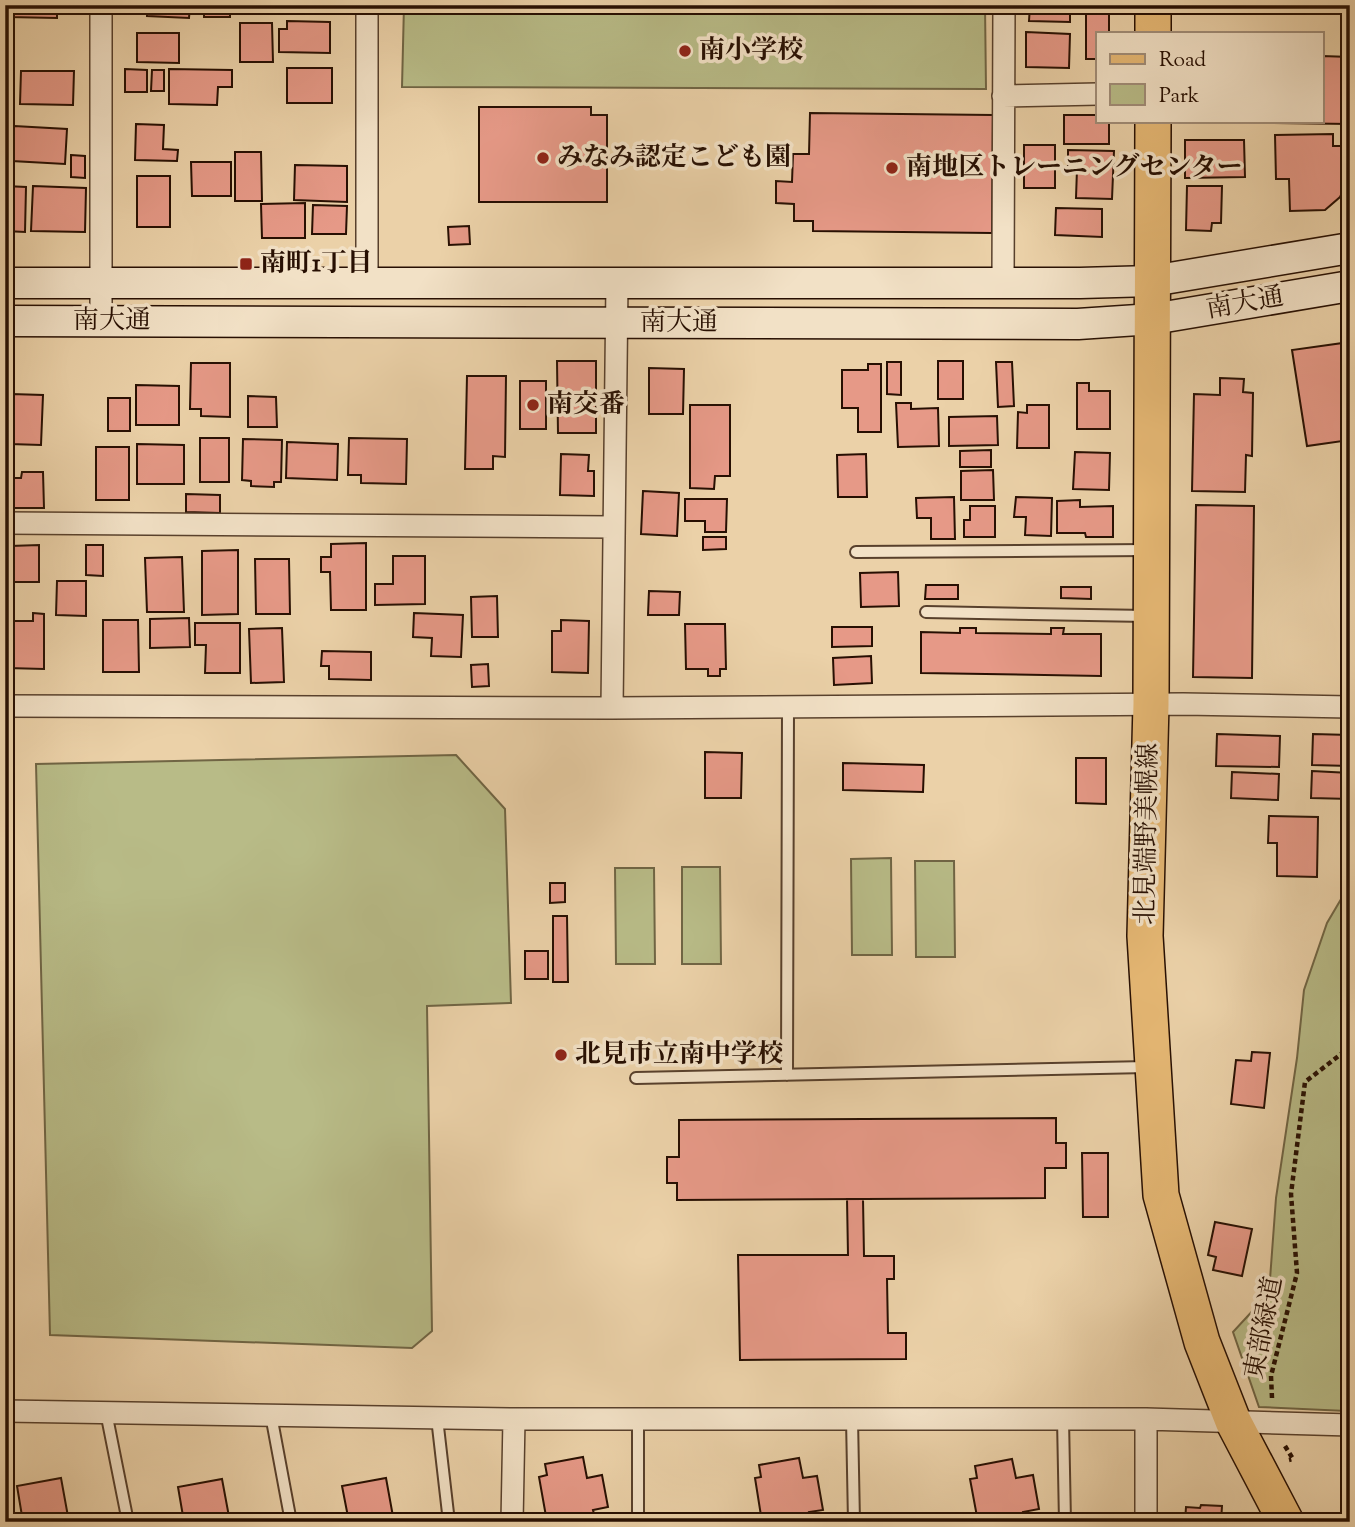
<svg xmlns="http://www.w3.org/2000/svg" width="1355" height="1527" font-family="'Sorts Mill Goudy','Noto Serif JP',serif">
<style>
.green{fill:#b8bb87;stroke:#706544;stroke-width:2}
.building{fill:#e69987;stroke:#270f02;stroke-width:2}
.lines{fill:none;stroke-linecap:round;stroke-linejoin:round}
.lane-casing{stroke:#58402c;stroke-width:14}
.street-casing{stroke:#58402c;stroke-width:24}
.secondary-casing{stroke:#270f02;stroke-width:33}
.primary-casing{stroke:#270f02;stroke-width:38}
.path{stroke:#270f02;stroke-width:4.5;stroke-dasharray:5 3.5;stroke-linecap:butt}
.lane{stroke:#f2e1c6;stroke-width:10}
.street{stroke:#f2e1c6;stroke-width:21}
.secondary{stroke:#f2e1c6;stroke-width:30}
.primary{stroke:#e6b874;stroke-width:35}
.poi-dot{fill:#8f2418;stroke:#f2e1c6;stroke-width:2.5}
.labels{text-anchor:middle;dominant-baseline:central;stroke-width:7;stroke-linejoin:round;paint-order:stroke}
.poi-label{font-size:26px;font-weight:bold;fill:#270f02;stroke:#f2e1c6;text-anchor:start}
.street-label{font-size:26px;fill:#270f02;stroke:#f2e1c6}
</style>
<rect width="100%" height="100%" fill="#ebd1a8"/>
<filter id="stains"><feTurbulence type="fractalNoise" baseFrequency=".00286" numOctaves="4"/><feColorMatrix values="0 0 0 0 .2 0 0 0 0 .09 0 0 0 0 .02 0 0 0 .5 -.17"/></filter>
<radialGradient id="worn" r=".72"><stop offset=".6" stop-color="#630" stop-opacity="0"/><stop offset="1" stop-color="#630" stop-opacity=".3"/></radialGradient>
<!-- green -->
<path class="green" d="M404 5H985L986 89 402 87Z
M456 755 505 809 511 1003 427 1006 432 1331 412 1348 50 1335 36 764Z
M891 858 892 955H852L851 859Z
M915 861H954L955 957H916Z
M682 867H720L721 964H682Z
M615 868H654L655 964H616Z
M1350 884V1339L1346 1411 1259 1407 1233 1332 1269 1293 1276 1198 1297 1058 1304 990 1327 923Z"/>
<!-- building -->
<path class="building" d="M8 5H57V18L8 17Z
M147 5H190L189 18 147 16Z
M204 5H230V17H204Z
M1030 5H1070V22L1029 21Z
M1074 5H1109V33H1098V59H1086V6Z
M1262 5H1350V13L1262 10Z
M287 21 330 22V53L279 52V29H287Z
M240 23H272L273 62H240Z
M1026 32 1070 34 1069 68 1026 67Z
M137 33H179V63L137 62Z
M1322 56 1350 57V124L1275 123V121H1322Z
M287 68H332V103H287Z
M125 69 147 70V92H125Z
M169 69 232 70V87H218L217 105 169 104Z
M152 70H164V91H151Z
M21 71H74L73 105 20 104Z
M479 107H591V115H607V202H479Z
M810 113 993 115 992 233 813 231V221H794V204L776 203V181L792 182 793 154H809Z
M1064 115H1098V121H1109V144H1064Z
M136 124 164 125 163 149 178 150 177 161 135 160Z
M14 126 67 129 65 164 12 161Z
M1333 134V146H1346L1347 183 1340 197 1325 210 1290 211 1289 179H1276L1275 135Z
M1185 140H1244L1245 177 1185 178Z
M1024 145H1055V188H1024Z
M1068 150 1114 151 1112 199 1076 198 1077 169H1068Z
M235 152H261L262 201H235Z
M71 155 85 156V178L71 177Z
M191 162H231V196H192Z
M295 165 347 166V202L294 200Z
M137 176H170V227H137Z
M5 186 26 187 25 232 5 231Z
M33 186 86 188 85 232 31 231Z
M1187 186H1222L1221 223H1212L1211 231 1186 230Z
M305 203V238H262L261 204Z
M313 205 347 206 346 234H312Z
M1056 208 1102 209V237L1055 235Z
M469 226 470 244 449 245 448 227Z
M1350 342V440L1307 446 1292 350Z
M557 361H596V433H558Z
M938 361H963V399H938Z
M887 362H901V395L887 394Z
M996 362H1012L1014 406 998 407Z
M191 363H230V417L201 416V409H190Z
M868 364H881V432H858V408H842V370H868Z
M649 368 684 369 683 414H649Z
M467 376H506L505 457 493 456V469H465Z
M1220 378 1244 379 1243 392 1253 393 1252 456 1246 455 1245 492 1192 491 1194 394 1220 395Z
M520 381H546V429H520Z
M1077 383H1089V391H1110V429H1077Z
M136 385 179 386V425H136Z
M11 394 43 395 41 445 10 444Z
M248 396 276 397 277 427H248Z
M108 398H130V431H108Z
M896 403H911V409L938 408 939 446 898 447Z
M690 405H730V476H715L714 489 690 488Z
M1027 405H1049V448H1017L1018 412 1027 413Z
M997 416 998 445 949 446V417Z
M200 438H229V482H200Z
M349 438 407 439 406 484 361 483V475H348Z
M243 439 282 440 281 482H274V487L251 486V481L242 480Z
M287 442 338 444 337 480 286 478Z
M137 444 184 445V484H137Z
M96 447H129V500H96Z
M991 450V467H960V451Z
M1075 452 1110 453 1109 490 1073 489Z
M561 454 589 455 588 471H594V496L560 495Z
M866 454 867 497H838L837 455Z
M993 470 994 500H961V471Z
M22 472H43L44 508H7L6 478H21Z
M643 491 679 493 677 536 641 534Z
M186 494 220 495V513L186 512Z
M954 497 955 539H931V518H917L916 498Z
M1016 497 1052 498 1051 536 1025 535 1026 517H1014Z
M685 499H727L726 532H705V521H685Z
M1080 500V507L1113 506V537H1086L1085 533H1057V501Z
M1196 505 1254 506 1252 678 1193 677Z
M970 506H995V537H964V520H970Z
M703 537H726V549L703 550Z
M366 543V610H331L330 572H321V557H331V544Z
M39 545V582H11L10 546Z
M86 545H103V576L86 575Z
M238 550V614L202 615V551Z
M393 556H425V604L375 605V584H393Z
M182 557 184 612H147L145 558Z
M255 559H289L290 614H256Z
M898 572 899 606 861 607 860 573Z
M57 581H86V616L56 615Z
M926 585H958V599H925Z
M1061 587H1091V599L1061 598Z
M649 591 680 592 679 615H648Z
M497 596 498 637H472L471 597Z
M1344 610H1350V637H1344Z
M33 613 44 614V669L7 668 8 621H33Z
M414 613 463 615 461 657 431 656 432 638 413 637Z
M189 618 190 647 150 648V619Z
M103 620H138L139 672H103Z
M561 620 589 621 588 673 552 672V631H561Z
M195 623H240V673H205L206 645H195Z
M685 624H725L726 669H720V676H708V669H686Z
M832 627H872V646L832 647Z
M282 628 284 682 251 683 249 629Z
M960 628H976V633L1051 634V628H1064L1063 634H1101V676L921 673V632L960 633Z
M322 651 371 652V680L329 679V666H321Z
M871 656 872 683 834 685 833 658Z
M488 664 489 686 472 687 471 665Z
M1217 734 1280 736 1279 767 1216 766Z
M1313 734 1350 735V766L1312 765Z
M705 752 742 753 741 798H705Z
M1076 758H1106V804L1076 803Z
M843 763 924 765 923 792 843 790Z
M1312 771 1350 773V799L1311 798Z
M1232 772 1279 774 1278 800 1231 798Z
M1269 816 1318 817 1317 877 1277 876V843H1268Z
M550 883H565V902L550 903Z
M553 916H567L568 982H553Z
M525 951H548V979H525Z
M1252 1052 1270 1053 1264 1108 1231 1104 1236 1060 1251 1061Z
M1056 1118V1143H1066V1168H1045V1198L677 1200V1183H667V1157H679V1120Z
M1082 1153H1108V1217H1083Z
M847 1199H863L864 1256H894V1279H887L888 1333H906V1359L740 1360 738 1255H848Z
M1215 1222 1252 1229 1242 1276 1213 1270 1216 1257 1208 1255Z
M583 1457 587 1478 602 1475 608 1507 593 1510 596 1522H547L539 1477 547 1475 545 1464Z
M799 1458 803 1478 817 1476 823 1510 809 1512 811 1522H762L755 1478 761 1477 759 1465Z
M1012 1459 1016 1478 1033 1475 1039 1509 1023 1512 1025 1522H978L970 1479 977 1478 975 1466Z
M61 1478 69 1522H23L17 1486Z
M386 1478 394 1522H349L342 1486Z
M222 1479 230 1522H184L178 1487Z
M1201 1505 1222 1506 1221 1522H1185L1186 1507 1200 1508Z"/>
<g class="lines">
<!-- lane casing -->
<g class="lane-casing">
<path id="lane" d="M856 552 1147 550
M926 612 1147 616
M787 1075 788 707
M636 1078 1147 1067
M106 1412 128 1522
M271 1415 291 1522
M437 1418 449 1522
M852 1419 854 1522
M1063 1419 1065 1522
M638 1522V1419"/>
</g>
<!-- street casing -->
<g class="street-casing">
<path id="street" d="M101 5V322
M1003 96 1098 94
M367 283V5
M1003 283 1004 5
M5 523 612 527
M5 706 612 708 1183 704 1350 707
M612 708 617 283
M5 1411 514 1419H1146L1350 1425
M512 1522 514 1419
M1146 1522V1419"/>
</g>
<!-- secondary casing -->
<g class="secondary-casing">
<path id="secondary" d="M5 283H1080L1152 281 1350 248
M5 321 1078 324 1153 319 1350 286"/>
</g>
<!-- primary casing -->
<g class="primary-casing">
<path id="primary" d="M1153 5V33
M1153 121 1151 704 1145 936 1161 1195 1202 1342 1233 1421 1286 1522"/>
</g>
<!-- path -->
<path class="path" d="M1272 1398 1271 1376 1297 1273 1291 1194 1305 1082 1345 1051 1350 1035
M1285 1446 1293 1459 1289 1460"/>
<!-- lane -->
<use href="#lane" class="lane"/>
<!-- street -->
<use href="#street" class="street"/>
<!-- secondary -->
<use href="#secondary" class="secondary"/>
<!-- primary -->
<use href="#primary" class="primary"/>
</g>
<!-- markers -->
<g class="poi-dot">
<circle cx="685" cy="51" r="7"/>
<circle cx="543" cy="158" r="7"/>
<circle cx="892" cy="168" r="7"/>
<rect x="239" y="257" width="14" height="14" rx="3.5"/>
<circle cx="533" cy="405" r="7"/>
<circle cx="561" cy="1055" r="7"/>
</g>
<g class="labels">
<!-- poi labels -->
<g class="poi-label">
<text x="699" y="51">南小学校</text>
<text x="557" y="158">みなみ認定こども園</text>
<text x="906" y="168">南地区トレーニングセンター</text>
<text x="260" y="264">南町1丁目</text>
<text x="547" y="405">南交番</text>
<text x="575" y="1055">北見市立南中学校</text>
</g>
<!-- street labels -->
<g class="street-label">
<text transform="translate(1245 304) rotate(-10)">南大通</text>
<text x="112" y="321">南大通</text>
<text x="679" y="323">南大通</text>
<text transform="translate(1148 834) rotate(-89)">北見端野美幌線</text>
<text transform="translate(1265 1328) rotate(-79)">東部緑道</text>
</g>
</g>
<!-- margin -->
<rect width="1355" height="1527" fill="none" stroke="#ebd1a8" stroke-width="28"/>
<rect x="7" y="7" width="1341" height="1513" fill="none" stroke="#270f02" stroke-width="3.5"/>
<rect x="14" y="14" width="1327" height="1499" fill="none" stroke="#270f02" stroke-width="2"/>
<!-- legend -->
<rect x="1096" y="32" width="228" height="91" fill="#f2e1c6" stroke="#a18d78" stroke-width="2"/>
<rect x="1110" y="54" width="35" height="10" fill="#e6b874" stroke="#a18d78" stroke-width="2"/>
<text x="1159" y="66" font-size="21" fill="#270f02">Road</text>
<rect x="1110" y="84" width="35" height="21" fill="#b8bb87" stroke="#a18d78" stroke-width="2"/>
<text x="1159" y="102" font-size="21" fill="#270f02">Park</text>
<rect width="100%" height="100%" filter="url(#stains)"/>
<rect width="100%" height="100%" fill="url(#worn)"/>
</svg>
